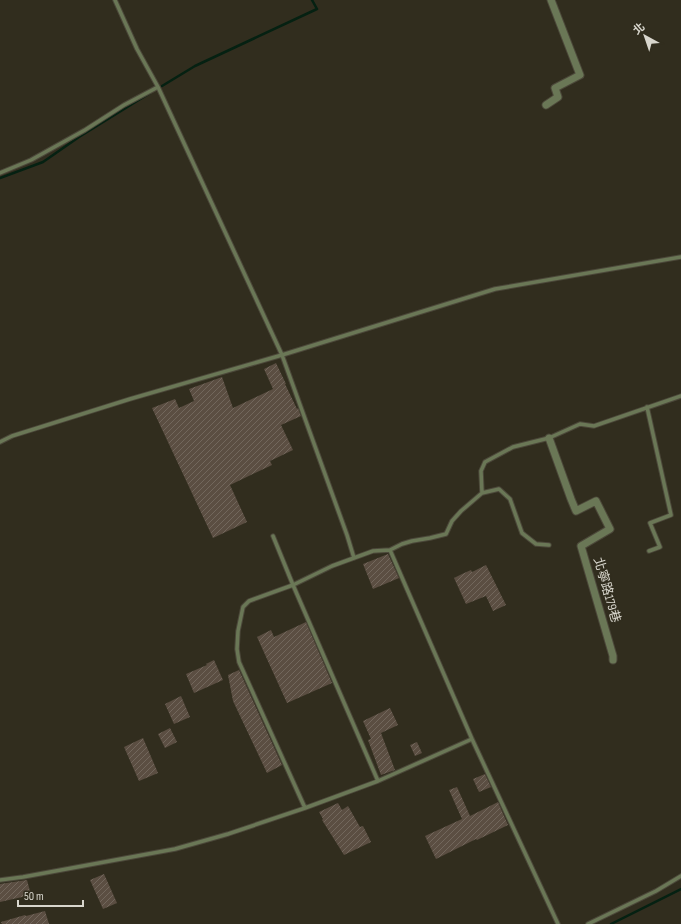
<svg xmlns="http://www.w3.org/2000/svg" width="681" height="924" font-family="'Sofia Sans Condensed','Noto Sans TC',sans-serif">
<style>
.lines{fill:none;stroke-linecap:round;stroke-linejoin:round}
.stream{stroke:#052112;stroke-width:2.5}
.building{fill:url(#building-hatch)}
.lane-casing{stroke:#4c483a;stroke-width:5.5}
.street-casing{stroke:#4c483a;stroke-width:9}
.lane{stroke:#6a7756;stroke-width:3.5}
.street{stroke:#6a7756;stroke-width:7}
.labels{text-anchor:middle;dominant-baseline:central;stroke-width:3.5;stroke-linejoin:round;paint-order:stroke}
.street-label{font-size:13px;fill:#d8d6cd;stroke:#312d1e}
</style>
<defs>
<pattern id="building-hatch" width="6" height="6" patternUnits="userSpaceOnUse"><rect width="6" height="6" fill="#5b4e42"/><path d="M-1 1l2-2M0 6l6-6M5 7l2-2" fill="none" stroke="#72675c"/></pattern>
</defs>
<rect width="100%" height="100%" fill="#312d1e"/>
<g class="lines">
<!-- stream -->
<path class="stream" d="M162 86 195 66 317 9 312 0
M0 178 43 162 79 137 150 93
M611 924 681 889"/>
</g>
<!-- building -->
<path class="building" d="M276 363 286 384H285L297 409 298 408 301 416 281 425 293 450 270 461 272 465 230 485 247 522 213 538 152 408 175 399 179 408 194 401 189 389 222 377 233 408 273 389 264 369Z
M388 554 399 578 373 589 363 564Z
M486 565 506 605 493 611 486 596 466 604 454 578 462 574 471 570 472 572Z
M306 622 332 683 287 703 257 637 271 630 274 637Z
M214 660 223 680 194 693 186 674 207 665 206 664Z
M239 670 282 765 267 773 233 701 228 675Z
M181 696 190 717 174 724 165 704Z
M390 708 398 725 381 733 395 770 381 775 368 740 371 739 363 721Z
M170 728 177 742 165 748 158 734Z
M143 738 158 773 139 781 124 747Z
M417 742 422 753 415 756 410 745Z
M485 774 491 787 479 792 473 779Z
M457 787 470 816 498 802 508 825 477 840 476 839 436 859 425 836 462 819 449 790Z
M338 803 342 810 348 806 360 827 363 826 371 842 344 855 322 820 323 819 319 812Z
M104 874 117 903 103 909 90 880Z
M27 880 31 895 0 902V884Z
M45 911 49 924H2L1 922 25 915 26 916Z"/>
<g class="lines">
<!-- lane casing -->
<g class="lane-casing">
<path id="lane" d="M115 0 137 49 158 87 282 355 347 535 354 558
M0 173 31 160 85 130 124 105 158 87
M647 407 671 515 650 523 660 547 649 551
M0 442 12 436 130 399 282 355 495 289 681 257
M482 493 481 471 485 462 513 447 549 438 580 424 594 426 681 396
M273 536 293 585 378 781
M390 550 472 739 558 924
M305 808 239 662 237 649 238 631 243 607 249 601 293 585 332 566 373 551 390 550 402 544 412 541 430 538 446 534 452 521 461 511 482 493 499 489 510 499 522 533 536 544 549 545
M0 880 23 877 175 849 228 834 305 808 378 781 472 739
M588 924 656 891 681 876"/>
</g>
<!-- street casing -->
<g class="street-casing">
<path id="street" d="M546 105 558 97 555 88 580 75 551 0
M549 438 571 499 576 511 596 501 610 529 581 546 613 656V660"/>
</g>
<!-- lane -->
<use href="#lane" class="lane"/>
<!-- street -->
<use href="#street" class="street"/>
</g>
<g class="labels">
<!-- street labels -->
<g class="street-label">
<text transform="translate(607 590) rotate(74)">北寧路179巷</text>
</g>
</g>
<!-- north arrow -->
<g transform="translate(645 36) rotate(320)" stroke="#312d1e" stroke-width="3" paint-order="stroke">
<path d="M0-3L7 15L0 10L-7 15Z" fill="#d8d6cd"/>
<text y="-6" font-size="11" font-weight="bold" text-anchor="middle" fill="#d8d6cd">北</text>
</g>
<!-- scale -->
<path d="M18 900v6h65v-6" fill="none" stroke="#d8d6cd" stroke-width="2"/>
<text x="24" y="900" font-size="12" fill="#d8d6cd" stroke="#312d1e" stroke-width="3" paint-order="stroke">50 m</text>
</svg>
